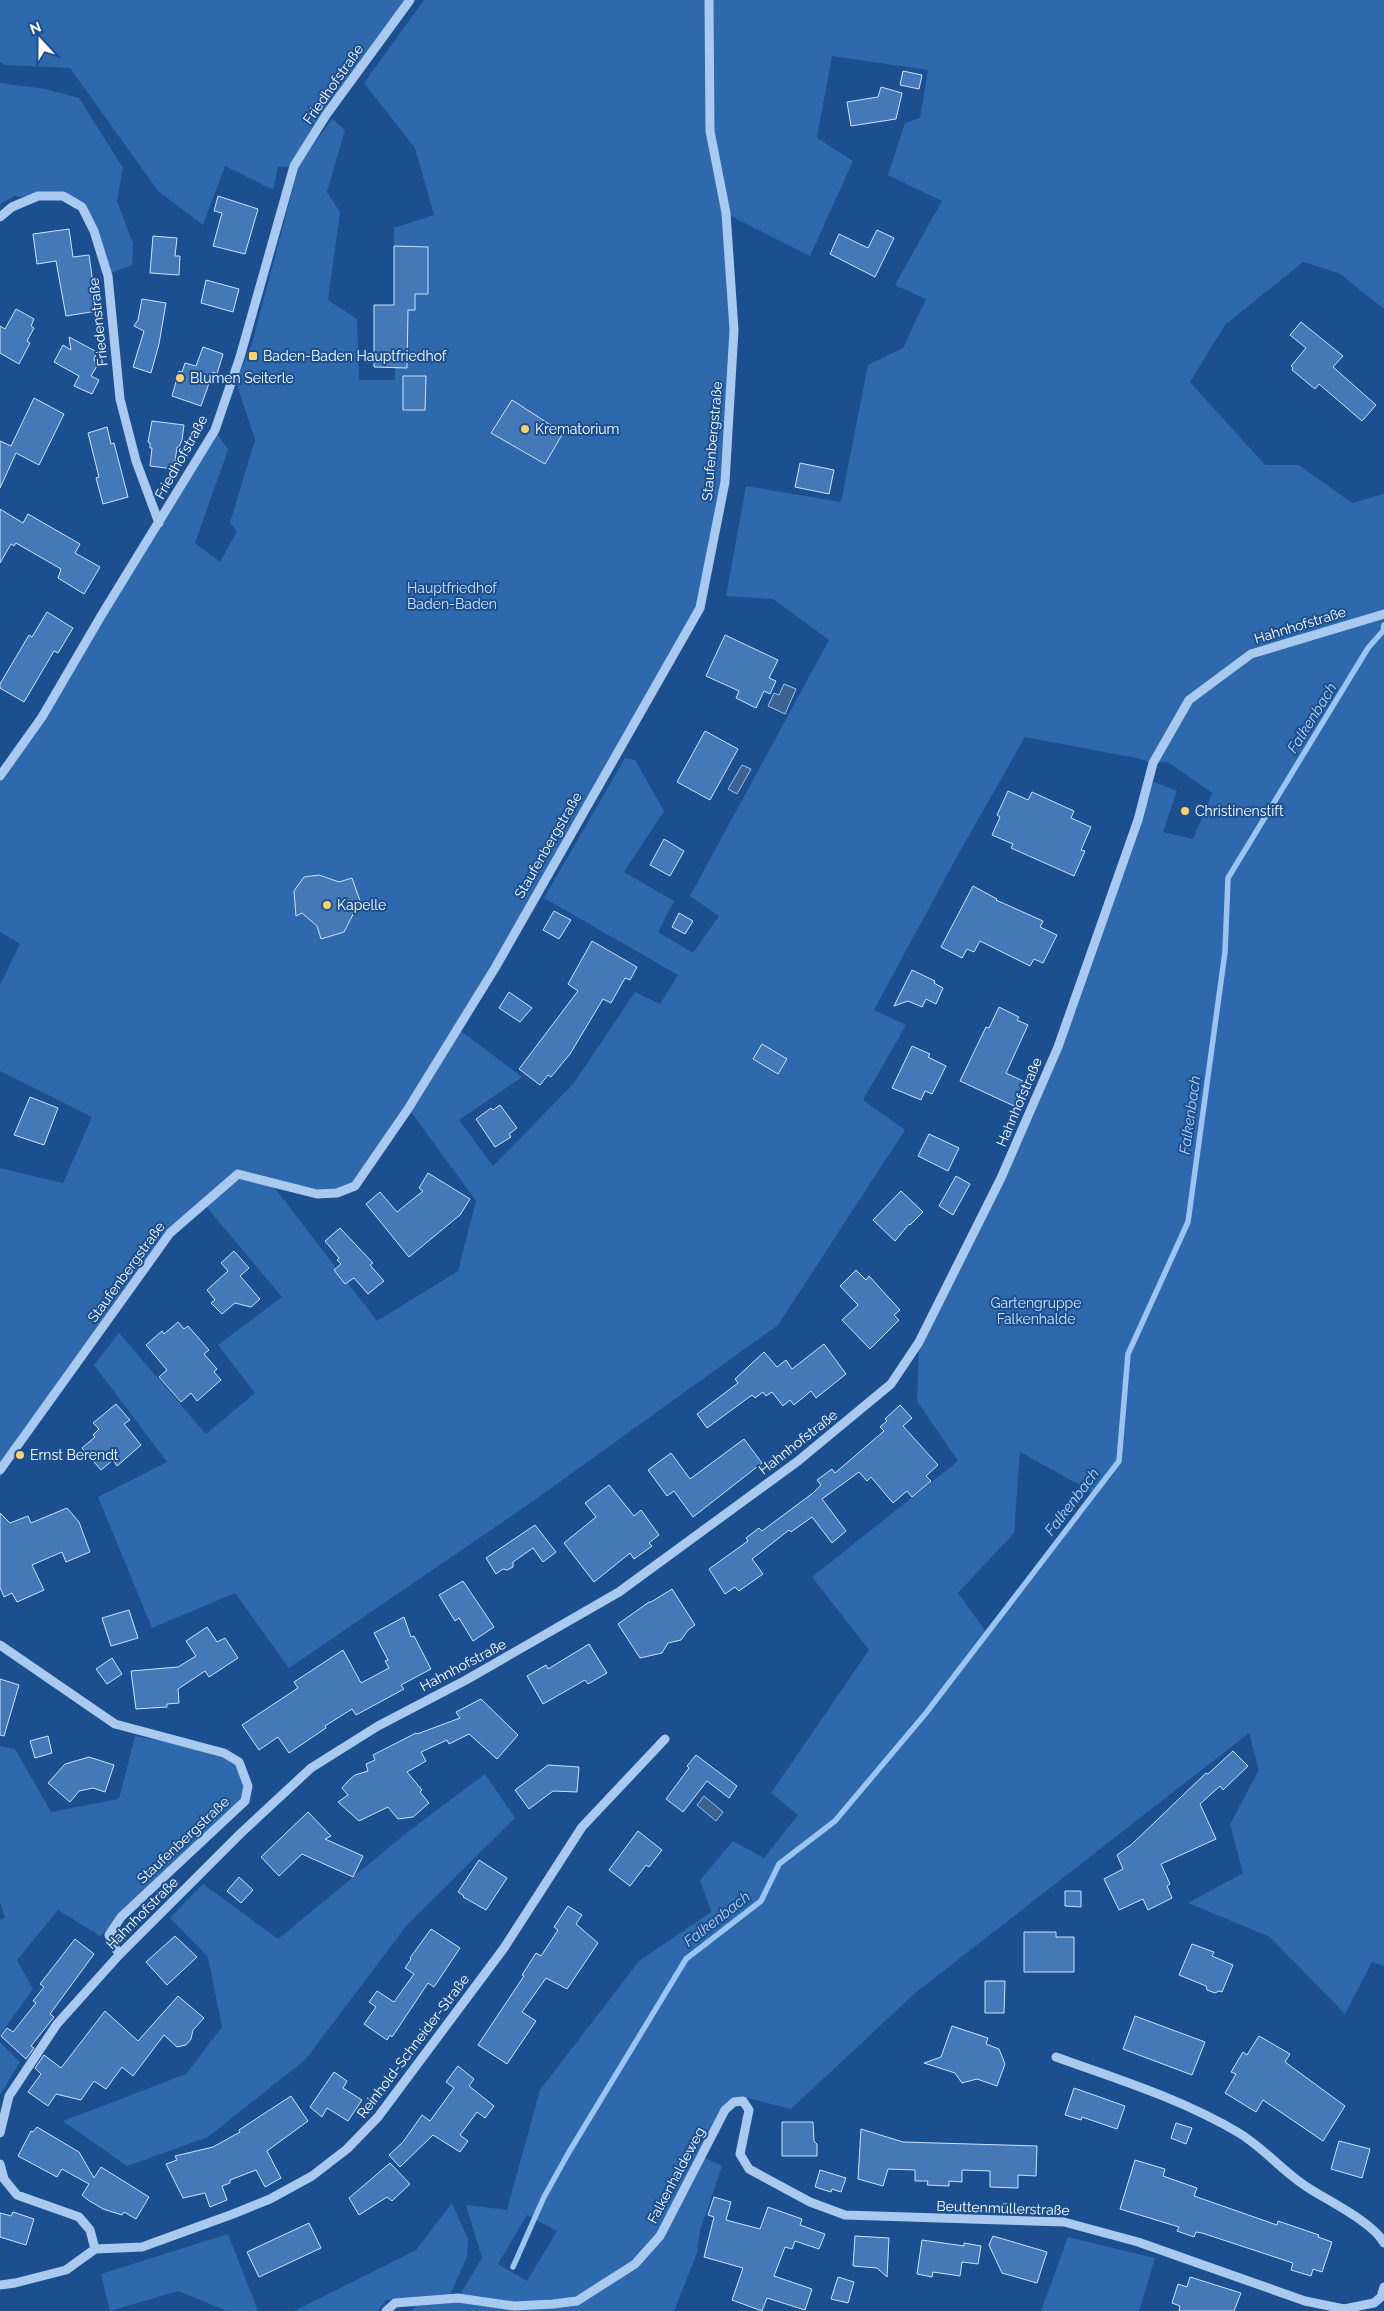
<svg xmlns="http://www.w3.org/2000/svg" width="1384" height="2311" font-family="Raleway,sans-serif">
<style>
.green{fill:#2e69ad;fill-rule:evenodd}
.water{fill:#3c6290;stroke:#9cc4f0}
.lines{fill:none;stroke-linecap:round;stroke-linejoin:round}
.stream{stroke:#9cc4f0;stroke-width:5.5}
.building{fill:#4478b7;stroke:#cfe3fa}
.minor{stroke:#a9c9ee;stroke-width:9}
.poi-dot{fill:#ffd166;stroke:#1b4f8f;stroke-width:2}
.labels{text-anchor:middle;dominant-baseline:central;stroke-width:4;stroke-linejoin:round;paint-order:stroke}
.street-label{font-size:14px;fill:#fff;stroke:#1b4f8f}
.poi-label{font-size:14px;fill:#fff;stroke:#1b4f8f;text-anchor:start}
.park-label{font-size:14px;fill:#cfe3fa;stroke:#1b4f8f}
.water-label{font-size:15px;font-style:italic;fill:#b5d3f5;stroke:#1b4f8f}
</style>
<rect width="100%" height="100%" fill="#1b4f8f"/>
<!-- green -->
<path class="green" d="M0 0H410L294 166 278 167 273 190 225 166 203 225 158 191 70 68 5 65 0 62Z
M424 0H1384V309L1339 273 1303 262 1225 325 1190 382 1265 465H1299L1352 503 1384 494V1966L1372 1962 1345 2014 1270 1937 1188 1903 1243 1873 1230 1824 1259 1770 1249 1733 914 1994 791 2109 743 2097 727 2103 699 2155 722 2166 700 2231 697 2253 674 2311H411L421 2301 458 2298 482 2258 466 2205 507 2210 540 2090 639 1961 711 1912 700 1880 733 1841 764 1858 798 1815 771 1793 869 1650 812 1577 958 1461 917 1401 919 1342 1058 1047 1149 780 1177 791 1163 832 1193 839 1212 793 1168 762 1153 763 1136 758 1025 737 955 860 874 1010 906 1025 863 1100 905 1130 778 1325 529 1504 289 1668 235 1593 152 1628 98 1497 167 1462 94 1365 119 1333 206 1434 255 1393 218 1345 282 1297 204 1204 170 1233 49 1404 0 1478V1168L63 1183 92 1117 0 1071V985L20 944 0 932V776L215 430 228 450 195 543 220 562 237 531 230 523 255 440 236 382 252 344 299 165 332 119 345 130 327 192 340 212 328 300 357 319 359 380H395L394 228 434 215 415 148 364 83ZM832 56 928 70 920 118 905 123 888 175 942 201 895 285 926 299 903 348 868 365 841 502 746 486 726 596 773 599 829 640 690 896 719 916 693 953 658 932 674 901 624 872 664 811 635 760 625 758 544 898 678 975 660 1004 635 992 574 1083 493 1166 459 1120 522 1077 457 1028 700 608 729 443 734 330 727 214 810 256 853 161 817 138ZM409 1109 476 1201 458 1271 377 1321 271 1183 337 1193 355 1186ZM1020 1452 1094 1493 987 1633 958 1593 1014 1533ZM527 2215 557 2231 527 2281 498 2264Z
M0 83 46 89 79 98 123 168 117 201 133 243 132 265 111 273 85 202 14 196 0 204Z
M135 1736C154 1740 231 1750 239 1763 247 1775 247 1788 245 1801L100 1936 58 1910 17 1960 33 1989 0 2035V1920L5 1918 0 1902V1746L15 1749 51 1812 119 1799Z
M485 1774 515 1818 407 1925 306 2059 208 2137 127 2166 63 2121 186 2074 222 2027 208 1957 170 1918 203 1884 278 1939 409 1831Z
M0 2042 20 2062 0 2095Z
M452 2203 468 2239 467 2257 450 2295 386 2300 378 2311H294L416 2250Z
M228 2234 258 2311H227L178 2291 110 2311 101 2274Z
M1068 2237 1155 2258 1139 2311H1041Z"/>
<!-- water -->
<path class="water" d="M784 684 796 689 785 714 768 706 774 693 779 695Z
M742 765 751 769 737 794 728 789Z
M704 1796 723 1812 716 1821 697 1805Z"/>
<g class="lines">
<!-- stream -->
<path class="stream" d="M513 2267 544 2197 569 2152 686 1959 761 1901 779 1864 835 1821 926 1713 1119 1461 1128 1354 1188 1222 1225 952 1228 878 1368 648 1383 631 1384 625"/>
</g>
<!-- building -->
<path class="building" d="M903 71 922 75 919 89 900 85Z
M881 87 902 93 896 119 851 126 847 102 878 97Z
M218 196 258 209 245 254 213 246 222 213 214 211Z
M69 229 73 257 89 255 97 311 66 316 56 261 37 264 33 234Z
M877 230 894 238 875 277 830 254 839 234 868 248Z
M153 236 177 238 175 256H180L179 275 150 273Z
M394 246 428 247V294H415V310H408L407 368 374 367V305H394Z
M206 280 239 289 233 312 201 303Z
M142 299 166 303 159 344 151 373 133 367 144 331 134 326 138 320Z
M16 309 34 319 31 326 34 328 27 341 30 343 19 364 0 353V326L5 329Z
M1301 322 1343 356 1333 367 1376 405 1362 421 1319 384 1315 389 1292 370 1293 368 1291 366 1306 348 1290 335Z
M69 337 97 352 94 359 97 366 91 376 99 380 92 394 74 386 79 376 54 362 63 345 71 350Z
M203 347 223 354 217 374 213 372 201 406 172 396 179 371 182 372 185 363 196 366Z
M403 376H426L425 410H403Z
M34 398 64 414 39 465 16 453 0 488V441L11 446Z
M512 400 563 433 545 464 491 433Z
M152 421 184 425 182 440 179 447H177L174 469 150 466 152 448H150V443L148 442Z
M107 427 111 444 114 443 128 497 103 504 96 478 99 477 88 433Z
M800 463 834 470 829 494 795 487Z
M0 509 23 523 28 514 80 544 75 553 100 567 84 594 58 578 61 569 16 543 14 546 11 544 0 563Z
M47 612 73 628 58 653 54 651 24 702 0 688V684L29 635 32 637Z
M725 635 778 660 769 678 776 681 770 694 764 691 756 708 736 698 739 691 706 676Z
M705 731 738 749 710 800 677 782Z
M1008 791 1028 800 1032 792 1074 811 1071 818 1091 827 1081 850 1085 851 1074 876 1011 848 1013 844 992 835 1000 817 997 815Z
M664 839 684 851 670 876 650 865Z
M319 875 339 882 352 878 360 901 344 932 321 939 317 926 302 913 296 916 294 891 304 877Z
M973 886 997 899 996 900 1043 921 1040 927 1057 935 1043 963 1034 959 1030 966 980 941 974 952 967 949 962 958 941 947Z
M554 911 571 920 559 939 543 930Z
M679 913 693 921 685 934 672 927Z
M592 941 637 967 630 980 625 978 611 1003 603 999 570 1054 551 1077 548 1075 540 1085 519 1069 578 991 568 984Z
M912 970 935 981 934 983 943 988 936 1004 926 999 922 1007 908 1001 894 1006Z
M509 992 532 1008 520 1022 499 1008Z
M999 1007 1019 1017 1017 1020 1028 1025 1006 1073 1025 1082 1014 1106 960 1081 986 1027 989 1028Z
M762 1044 787 1059 778 1074 753 1059Z
M912 1046 930 1054 928 1057 946 1066 932 1094 925 1091 921 1100 892 1088Z
M30 1097 58 1108 44 1145 14 1135Z
M500 1105 517 1128 509 1134 511 1137 495 1147 476 1119 491 1108 493 1110Z
M929 1134 959 1148 948 1171 918 1156Z
M428 1173 470 1199 460 1215 409 1257 366 1204 380 1192 397 1212 423 1191 419 1188Z
M956 1176 970 1184 953 1215 939 1206Z
M901 1191 923 1212 910 1225 909 1224 895 1241 873 1220Z
M340 1228 373 1263 370 1265 384 1281 368 1294 354 1278 345 1284 334 1270 341 1264 337 1260 339 1258 325 1241Z
M234 1251 249 1268 240 1276 260 1299 251 1307 235 1303 222 1314 211 1303 215 1300 207 1290 228 1271 221 1263Z
M856 1270 866 1280 869 1276 900 1310 894 1315 899 1320 870 1349 842 1320 858 1305 840 1286Z
M178 1322 184 1329 188 1326 209 1350 204 1354 217 1369 214 1372 221 1380 197 1401 191 1393 181 1402 159 1377 167 1370 146 1345 162 1331 164 1334Z
M824 1344 846 1374 816 1398 811 1391 794 1405 790 1400 783 1406 772 1392 766 1396 763 1392 755 1398 752 1395 707 1428 697 1414 738 1383 735 1379 764 1352 777 1367 786 1360 792 1369Z
M116 1404 130 1420 124 1424 141 1445 117 1466 113 1460 101 1470 82 1448 95 1437 93 1435 99 1429 93 1423Z
M900 1405 912 1418 903 1426 938 1465 926 1476 931 1481 912 1497 907 1491 893 1503 871 1477 867 1481 859 1472 822 1499 846 1531 832 1543 812 1517 791 1532 789 1530 752 1559 763 1574 739 1591 735 1587 725 1594 709 1569 748 1541 746 1538 759 1528 762 1531 813 1493 821 1485 817 1480 832 1469 835 1473 884 1431 880 1427 887 1421 885 1419Z
M744 1439 762 1463 693 1517 674 1491 667 1496 648 1470 671 1453 690 1479Z
M609 1485 634 1516 641 1510 659 1535 649 1543 652 1546 634 1559 630 1553 594 1582 564 1543 596 1517 585 1503Z
M67 1508 79 1522 90 1552 66 1562 62 1552 32 1565 44 1590 17 1602 12 1593 4 1597 0 1587V1513L10 1523 28 1516 31 1523Z
M535 1525 556 1552 543 1562 533 1548 513 1562V1567L507 1570 503 1569 496 1574 486 1558Z
M463 1581 494 1627 473 1641 459 1618 455 1621 439 1595Z
M672 1589 695 1625 688 1630 681 1640 668 1643 662 1653 640 1658 618 1624 649 1602H651Z
M129 1610 138 1638 111 1646 102 1618Z
M404 1617 411 1637 414 1636 431 1669 401 1685 404 1689 356 1715 352 1709 325 1726 326 1728 289 1753 278 1737 259 1750 242 1725 298 1688 294 1682 343 1650 361 1683 389 1668 385 1661 388 1660 374 1633Z
M207 1627 217 1642 225 1638 238 1658 209 1677 205 1671 178 1689 179 1703 167 1704V1707L136 1709 131 1671 178 1667 196 1656 186 1641Z
M589 1644 607 1673 588 1684 585 1680 543 1704 527 1676 546 1665 548 1669Z
M112 1658 122 1674 107 1684 96 1669Z
M0 1679 19 1685 4 1736 0 1735Z
M481 1699 518 1735 497 1759 469 1734 449 1744 447 1740 421 1752 426 1761 407 1772 422 1790 420 1792 429 1803 413 1817 398 1819 388 1807 359 1821 338 1802 348 1795 342 1788 349 1780 355 1775 368 1771 366 1764 375 1760 373 1755 416 1733 417 1734 460 1718 456 1712Z
M48 1736 52 1753 35 1758 30 1741Z
M1233 1751 1248 1766 1223 1790 1220 1786 1200 1804 1216 1839 1161 1864 1170 1884 1167 1886 1172 1898 1148 1910 1143 1899 1119 1910 1104 1879 1123 1869 1117 1855 1132 1844 1206 1773 1208 1774Z
M696 1755 737 1786 729 1798 707 1781 683 1812 666 1799 689 1768 687 1766Z
M89 1757 114 1765 105 1792 93 1788 79 1791 70 1802 48 1783 65 1764Z
M548 1765 579 1767 577 1792 553 1791 529 1809 515 1790Z
M308 1812 331 1836 325 1839 363 1856 353 1877 302 1854 279 1876 261 1857Z
M638 1831 662 1850 649 1867 646 1865 630 1886 609 1870Z
M479 1860 507 1878 486 1910 463 1897 464 1896 458 1892Z
M239 1877 253 1890 241 1903 227 1891Z
M1065 1891H1081V1907L1065 1906Z
M568 1906 582 1915 576 1924 598 1943 567 1989 546 1978 522 2012 536 2021 507 2064 478 2045 524 1976 522 1975 536 1953 541 1956 558 1930 554 1927Z
M431 1929 460 1948 434 1987 428 1983 392 2037 390 2035 387 2040 364 2024 376 2007 369 2002 377 1991 394 2002 414 1974 405 1968 411 1959 410 1958Z
M1024 1932H1056V1937H1074V1972H1024Z
M175 1936 197 1957 167 1985 146 1962Z
M75 1939 94 1954 50 2014 54 2017 31 2046 34 2048 26 2059 1 2036 7 2028 13 2032 36 2003 33 2001 44 1987 40 1984Z
M1192 1944 1214 1952 1212 1956 1233 1965 1222 1992 1219 1991 1215 1993 1207 1990 1206 1986 1179 1975Z
M985 1981H1005L1004 2013H985Z
M178 1996 204 2018 193 2030 191 2039 186 2045 177 2047 164 2035 133 2076 122 2067 106 2089 94 2081 81 2100 56 2094 48 2106 28 2092 41 2074 35 2068 44 2055 61 2068 105 2011 138 2041Z
M1135 2016 1205 2042 1192 2075 1123 2049Z
M952 2026 988 2038 986 2044 999 2049 1005 2064 997 2086 977 2079 962 2083 955 2073 924 2063 941 2057Z
M1259 2036 1290 2054 1285 2062 1345 2106 1323 2141 1263 2100 1256 2112 1225 2093 1236 2074 1231 2072 1243 2052 1247 2055Z
M458 2066 474 2079 469 2086 494 2106 485 2118 477 2112 469 2123 460 2135 468 2141 460 2152 433 2135 400 2167 389 2155 403 2142 422 2115 430 2121 454 2088 446 2082Z
M334 2072 347 2081 343 2088 362 2100 348 2121 327 2108 322 2117 310 2107Z
M1074 2088 1125 2106 1117 2129 1082 2117 1081 2120 1065 2115Z
M291 2096 308 2121 267 2151 281 2178 265 2187 256 2170 230 2180V2183L222 2186 227 2200 210 2207 205 2193 183 2198 166 2164 177 2160 175 2156 213 2147 240 2132 239 2130Z
M782 2122H813L814 2141 817 2144V2156H782Z
M1176 2123 1192 2128 1186 2144 1171 2138Z
M37 2127 79 2152 94 2178 101 2167 149 2197 136 2219 124 2212 122 2215 103 2209 88 2200 82 2195 89 2184 62 2169 57 2177 18 2156 31 2131 33 2132Z
M861 2129 903 2142 1037 2146 1036 2176 1018 2175V2188L990 2187V2171L962 2170V2182L949 2181V2186L927 2185 928 2181H915V2170L888 2169 883 2186 858 2179Z
M1339 2141 1370 2149 1362 2178 1331 2169Z
M1135 2160 1165 2169 1163 2176 1197 2188 1194 2196 1277 2225 1278 2221 1319 2235 1318 2237 1332 2242 1322 2272 1313 2269 1311 2276 1291 2270 1293 2263 1202 2233 1196 2232 1194 2237 1177 2231 1179 2227 1120 2209Z
M390 2163 410 2184 392 2201 387 2197 359 2215 349 2198Z
M820 2170 846 2178 841 2192 832 2189 831 2192 815 2187Z
M714 2197 731 2202 726 2220 760 2229 768 2207 802 2219 800 2225 825 2234 819 2249 795 2241 792 2249 785 2247 774 2276 812 2289 805 2310 767 2298 762 2311 732 2300 743 2268 704 2257 714 2217 708 2215Z
M13 2212 34 2219 26 2245 0 2237V2213L11 2216Z
M309 2223 321 2248 259 2277 247 2252Z
M855 2236 889 2238 887 2277 877 2268 853 2266Z
M993 2236 1047 2252 1037 2283 1002 2273 989 2245Z
M922 2240 964 2246V2243L981 2246 978 2264 962 2262 960 2276 933 2272 932 2277 917 2274Z
M838 2277 854 2282 848 2303 831 2299Z
M1190 2277 1241 2293 1234 2311H1179L1180 2306 1172 2303 1178 2284 1187 2287Z"/>
<g class="lines">
<!-- minor -->
<path class="minor" d="M0 217 12 207 38 196H63L82 207 94 231 108 276 120 399 136 461 159 523
M0 776 42 717 101 616 215 430 240 357 294 166 326 115 410 0
M0 1470 170 1233 238 1174 317 1194 337 1193 355 1186 408 1109 495 968 700 608 725 482 734 330 726 213 710 131 709 0
M0 1645 115 1724 224 1753 239 1762 248 1786 245 1801 121 1917 109 1935 119 1955
M1056 2057C1117 2079 1182 2099 1239 2133 1264 2148 1283 2172 1307 2187 1328 2201 1373 2222 1384 2243
M0 2133 9 2096 57 2024 119 1955 241 1833 311 1768 378 1726 466 1680 619 1592 798 1461 891 1384 919 1342 1001 1178 1058 1047 1138 820 1153 763 1189 700 1251 654 1384 614
M0 2164 4 2179 17 2195 79 2217 90 2230 95 2249 66 2270 15 2283 0 2285
M95 2249 142 2247 233 2214 270 2199 312 2176 347 2149 378 2117 504 1948 582 1827 665 1739
M386 2311 395 2303 458 2298 514 2306 553 2304 577 2301 635 2264 660 2236 725 2110 734 2102 743 2101 749 2110 740 2154 749 2169 810 2202 845 2215 1064 2222 1138 2242 1305 2301 1344 2309 1374 2303 1381 2297 1384 2287"/>
</g>
<!-- markers -->
<g class="poi-dot">
<rect x="248" y="351" width="10" height="10" rx="2.5"/>
<circle cx="180" cy="378" r="5"/>
<circle cx="525" cy="429" r="5"/>
<circle cx="1185" cy="811" r="5"/>
<circle cx="327" cy="905" r="5"/>
<circle cx="20" cy="1455" r="5"/>
</g>
<g class="labels">
<!-- street labels -->
<g class="street-label">
<text transform="translate(333 84) rotate(-55)">Friedhofstraße</text>
<text transform="translate(98 322) rotate(-96)">Friedenstraße</text>
<text transform="translate(712 441) rotate(-85)">Staufenbergstraße</text>
<text transform="translate(181 457) rotate(-61)">Friedhofstraße</text>
<text transform="translate(1300 625) rotate(-17)">Hahnhofstraße</text>
<text transform="translate(548 845) rotate(-60)">Staufenbergstraße</text>
<text transform="translate(1019 1102) rotate(-67)">Hahnhofstraße</text>
<text transform="translate(126 1272) rotate(-54)">Staufenbergstraße</text>
<text transform="translate(798 1442) rotate(-38)">Hahnhofstraße</text>
<text transform="translate(463 1665) rotate(-28)">Hahnhofstraße</text>
<text transform="translate(183 1840) rotate(-43)">Staufenbergstraße</text>
<text transform="translate(142 1913) rotate(-45)">Hahnhofstraße</text>
<text transform="translate(413 2046) rotate(-53)">Reinhold-Schneider-Straße</text>
<text transform="translate(676 2175) rotate(-62)">Falkenhaldeweg</text>
<text transform="translate(1003 2208) rotate(2)">Beuttenmüllerstraße</text>
</g>
<!-- poi labels -->
<g class="poi-label">
<text x="263" y="356">Baden-Baden Hauptfriedhof</text>
<text x="190" y="378">Blumen Seiterle</text>
<text x="535" y="429">Krematorium</text>
<text x="1195" y="811">Christinenstift</text>
<text x="337" y="905">Kapelle</text>
<text x="30" y="1455">Ernst Berendt</text>
</g>
<!-- park labels -->
<g class="park-label">
<text x="452" y="588">Hauptfriedhof<tspan x="452" dy="16">Baden-Baden</tspan></text>
<text x="1036" y="1303">Gartengruppe<tspan x="1036" dy="16">Falkenhalde</tspan></text>
</g>
<!-- water labels -->
<g class="water-label">
<text transform="translate(1312 718) rotate(-58)">Falkenbach</text>
<text transform="translate(1190 1115) rotate(-82)">Falkenbach</text>
<text transform="translate(1072 1502) rotate(-53)">Falkenbach</text>
<text transform="translate(717 1919) rotate(-38)">Falkenbach</text>
</g>
</g>
<!-- north arrow -->
<g transform="translate(40 40) rotate(339)" stroke="#1b4f8f" stroke-width="4" paint-order="stroke">
<path d="M0-4L9 19L0 12L-9 19Z" fill="#ffffff"/>
<text y="-8" font-size="14" font-weight="bold" text-anchor="middle" fill="#ffffff">N</text>
</g>
</svg>
